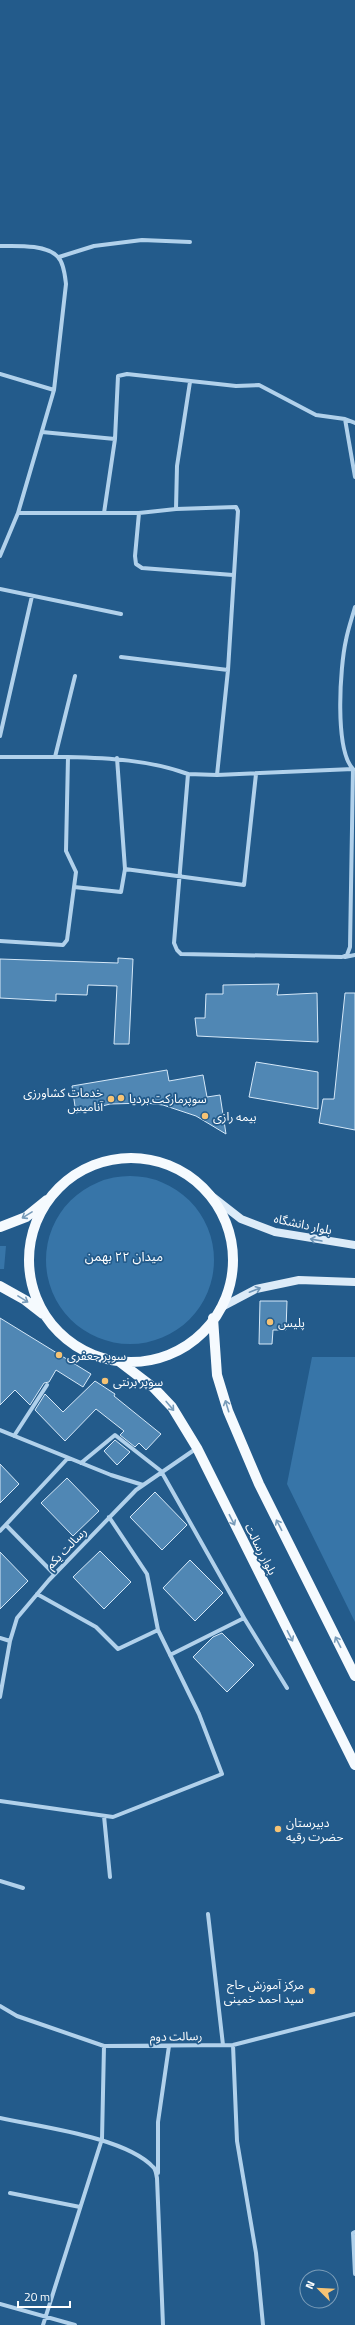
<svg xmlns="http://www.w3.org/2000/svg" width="355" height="2325" font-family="'Titillium Web','Noto Sans Arabic',sans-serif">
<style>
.green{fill:#3775a8}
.building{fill:#5087b4;stroke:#d5e8f8}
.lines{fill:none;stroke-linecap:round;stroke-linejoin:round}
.street{stroke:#b1d1eb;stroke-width:4}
.secondary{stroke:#dcebf8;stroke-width:8}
.primary{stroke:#f5fafe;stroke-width:10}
.oneway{stroke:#779bb9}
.oneway2{stroke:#6d95b7}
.poi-dot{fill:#f6c374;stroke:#235b8b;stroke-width:1.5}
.labels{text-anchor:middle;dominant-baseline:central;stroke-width:3.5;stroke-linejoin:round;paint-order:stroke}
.poi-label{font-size:12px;fill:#fff;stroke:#235b8b;text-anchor:start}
.street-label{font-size:12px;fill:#fff;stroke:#235b8b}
.neighbourhood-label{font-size:13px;fill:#fff;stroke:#235b8b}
</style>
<rect width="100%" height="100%" fill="#235b8b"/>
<!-- green -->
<path class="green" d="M46 1260a84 84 0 1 1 168 0a84 84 0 1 1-168 0Z
M0 1246H6L4 1269H0Z
M312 1357H355V1622L287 1484Z"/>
<!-- building -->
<path class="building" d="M118 958 133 959 129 1044H114L117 986 88 985 87 995 56 994V1001L0 998V959L118 963Z
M279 984 277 995 317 993 318 1042 197 1036 195 1018H205L206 994H223V985Z
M345 993H355V1130L319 1123 323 1099H334Z
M256 1062 318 1072V1109L249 1097Z
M167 1070 169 1081 203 1075 207 1097 220 1095 226 1134 196 1116 163 1105 146 1103 110 1104 76 1113 72 1086Z
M260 1301H287L286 1330H273L272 1344H259Z
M0 1318 91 1374 83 1387 56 1370 49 1382 44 1383 30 1405 15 1390 0 1405Z
M95 1381 115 1394 114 1396 161 1434 146 1450 139 1443 135 1447 120 1435 124 1431 96 1409 65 1441 35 1410 45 1394 63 1412Z
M115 1440 130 1452 117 1465 104 1451Z
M0 1464 19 1484 0 1503Z
M67 1478 99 1511 73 1536 41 1503Z
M155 1492 187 1525 162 1550 130 1517Z
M100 1551 131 1582 104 1609 73 1577Z
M0 1552 28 1581 0 1609Z
M190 1560 223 1593 195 1621 163 1588Z
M222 1633 254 1665 227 1692 193 1657 213 1637Z"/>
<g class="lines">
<!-- street -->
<path class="street" d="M0 246C16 246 46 244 58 257 64 263 65 276 66 284L54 390
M59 257 94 246 142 240 190 242
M0 374 54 390 18 513 0 556
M345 419 355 477
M42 432 115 439 104 513
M115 439 118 376 127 374 236 386 259 385 316 415 345 419 355 423
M176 509 177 466 190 382
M18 513H139L176 509 236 507 238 511 228 670 217 775
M139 513 135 556 136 564 142 568 233 575
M0 589 121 614
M121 657 228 670
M0 736 32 596
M0 757H68L66 851 76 872 67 940 63 945 0 941
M55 757 75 676
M68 757C109 758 149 760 188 774
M117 758 125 869
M353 769 350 947 347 955 342 957 181 954 177 950 174 943 188 774 217 775Z
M354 770C334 752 340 666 346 640 348 629 352 618 355 607
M74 887 121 892 125 869 244 885 256 774
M345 957 355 955
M0 1430 111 1475 143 1485
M14 1436 47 1385
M81 1463 115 1435 161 1471 244 1618 170 1655
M6 1525 54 1574
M0 1531 68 1458
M37 1594 96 1627 118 1649 158 1630
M244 1618 287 1688
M0 1638 10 1641
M0 1697 10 1641 17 1618 49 1580 136 1490 197 1448
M0 1801 113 1817 222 1774 199 1714 158 1630 147 1574 109 1517
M104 1816 110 1877
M0 1881 23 1888
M208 1914 223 2045
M0 2006 17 2016 104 2046 233 2045 355 2014
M233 2045 237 2141 256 2253 263 2325
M0 2118C40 2127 125 2137 153 2167 156 2169 156 2174 157 2178L163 2325
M158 2173V2122L169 2046
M10 2193 80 2207
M355 2232 353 2233 355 2274
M0 2304 75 2325
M43 2325 102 2139 104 2046"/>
<!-- secondary -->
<path class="secondary" d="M209 1194 241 1219 275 1232 355 1245
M220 1308 256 1289 299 1280 355 1282"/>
<!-- primary -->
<path class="primary" d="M29 1260a102 102 0 1 1 204 0a102 102 0 1 1-204 0Z
M0 1227 26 1217 47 1200
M0 1286 25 1300 43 1314
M213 1318 217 1375 228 1411 259 1484 355 1676
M120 1362 154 1388 172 1407 197 1448 355 1765"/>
</g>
<!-- one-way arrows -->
<defs><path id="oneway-shaft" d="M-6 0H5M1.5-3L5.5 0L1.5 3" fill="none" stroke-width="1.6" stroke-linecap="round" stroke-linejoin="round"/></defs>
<g class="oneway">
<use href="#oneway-shaft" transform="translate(27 1215) rotate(148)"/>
<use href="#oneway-shaft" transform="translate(23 1299) rotate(32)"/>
<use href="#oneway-shaft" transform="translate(170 1406) rotate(50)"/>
<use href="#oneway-shaft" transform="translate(227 1406) rotate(-107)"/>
<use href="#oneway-shaft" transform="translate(232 1520) rotate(63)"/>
<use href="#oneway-shaft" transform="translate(279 1525) rotate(-117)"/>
<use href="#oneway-shaft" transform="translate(290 1636) rotate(63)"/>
<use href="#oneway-shaft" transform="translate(338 1642) rotate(-117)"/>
</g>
<g class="oneway2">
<use href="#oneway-shaft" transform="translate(316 1240) rotate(-170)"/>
<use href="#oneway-shaft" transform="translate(255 1290) rotate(-21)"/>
</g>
<!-- markers -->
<g class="poi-dot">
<circle cx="121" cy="1098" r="4"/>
<circle cx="111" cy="1099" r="4"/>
<circle cx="205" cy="1116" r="4"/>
<circle cx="270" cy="1322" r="4"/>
<circle cx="59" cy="1355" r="4"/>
<circle cx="105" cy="1381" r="4"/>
<circle cx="278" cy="1829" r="4"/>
<circle cx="312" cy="1991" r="4"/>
</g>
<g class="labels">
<!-- poi labels -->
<g class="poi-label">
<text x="103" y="1092" text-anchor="end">خدمات کشاورزی<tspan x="103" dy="14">آنامیس</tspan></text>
<text x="129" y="1098">سوپرمارکت بردیا</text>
<text x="213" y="1116">بیمه رازی</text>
<text x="278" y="1322">پلیس</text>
<text x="67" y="1355">سوپر جعفری</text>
<text x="113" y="1381">سوپر برنتی</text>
<text x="286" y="1822">دبیرستان<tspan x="286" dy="14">حضرت رقیه</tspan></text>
<text x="304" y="1984" text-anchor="end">مرکز آموزش حاج<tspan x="304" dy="14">سید احمد خمینی</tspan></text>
</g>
<!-- street labels -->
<g class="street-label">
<text transform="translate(303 1224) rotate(12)">بلوار دانشگاه</text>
<text transform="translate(66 1548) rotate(-46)">رسالت یکم</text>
<text transform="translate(261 1549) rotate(63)">بلوار رسالت</text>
<text transform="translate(176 2036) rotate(-1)">رسالت دوم</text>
</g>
<!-- neighbourhood labels -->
<g class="neighbourhood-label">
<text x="124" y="1256">میدان ۲۲ بهمن</text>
</g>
</g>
<!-- north arrow -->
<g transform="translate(319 2289) rotate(294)"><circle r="19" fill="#235b8b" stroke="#7b9db9"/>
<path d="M0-3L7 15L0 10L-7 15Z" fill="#f6c374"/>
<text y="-6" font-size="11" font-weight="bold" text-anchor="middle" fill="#ffffff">N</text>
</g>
<!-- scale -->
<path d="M18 2301v6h52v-6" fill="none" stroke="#ffffff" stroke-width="2"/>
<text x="24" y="2301" font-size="12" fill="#ffffff" stroke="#235b8b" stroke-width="3" paint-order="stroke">20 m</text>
</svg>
